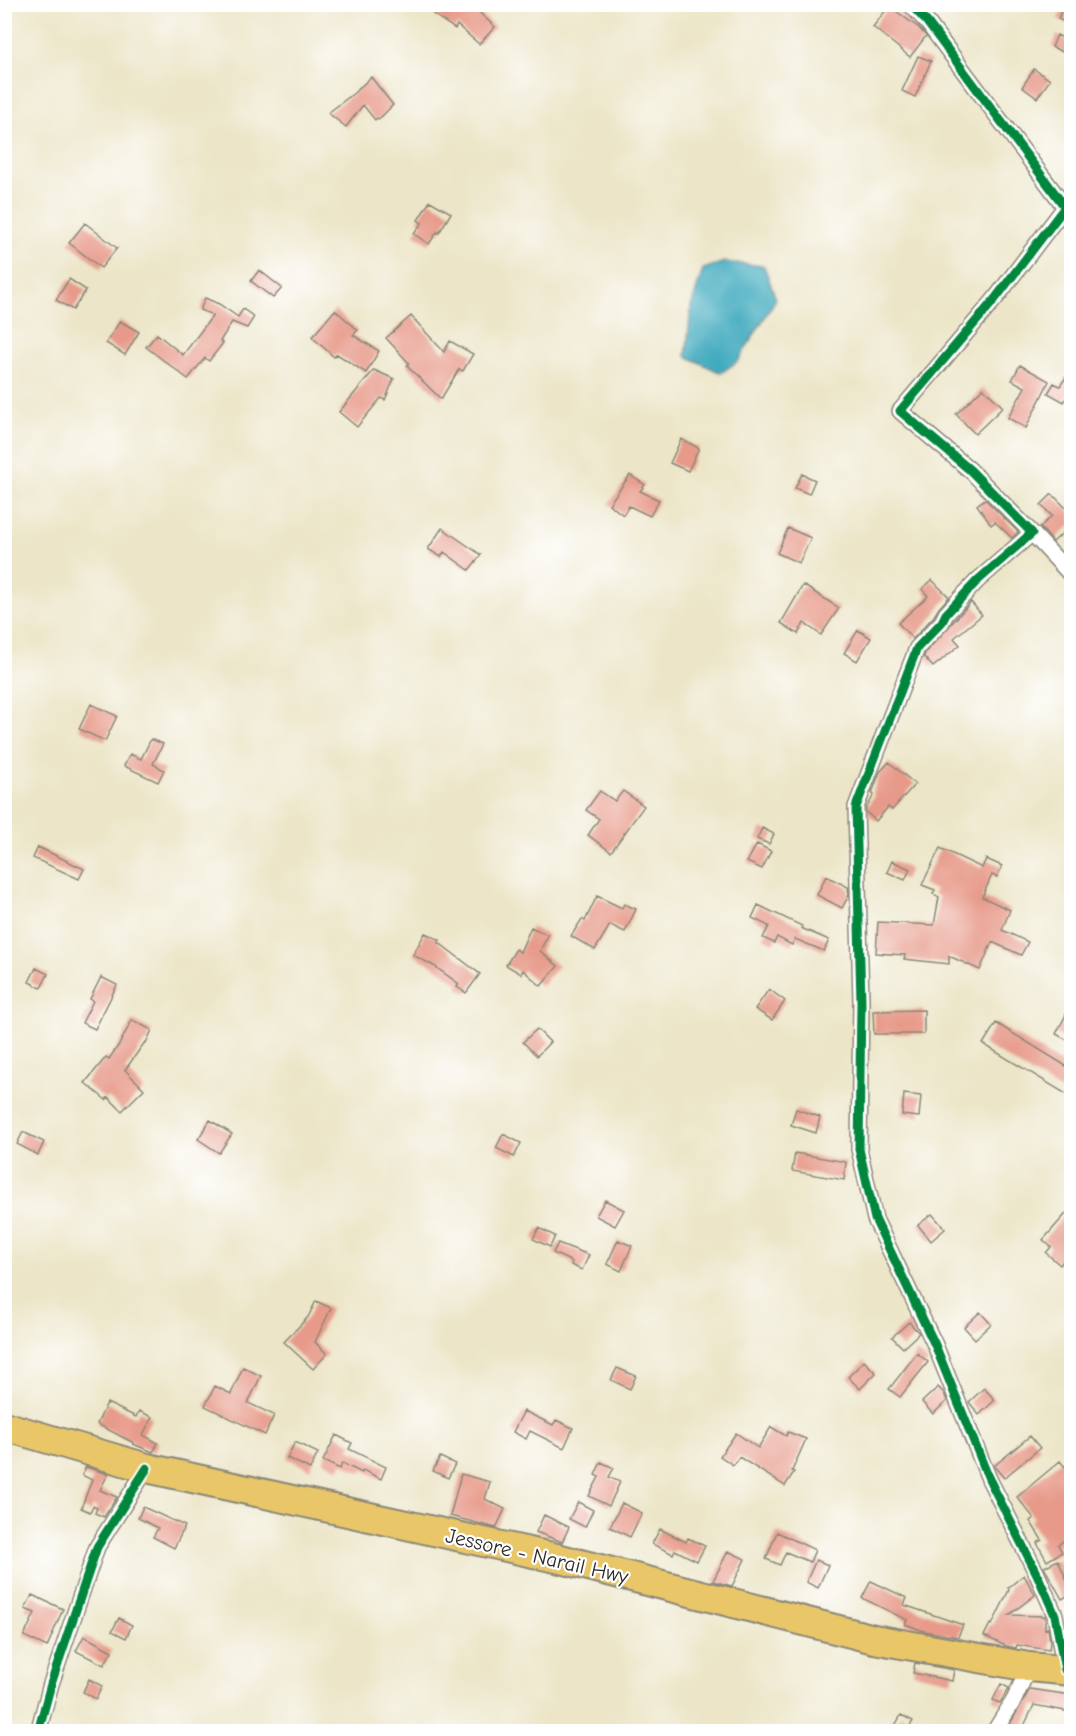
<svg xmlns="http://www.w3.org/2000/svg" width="1076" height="1736" font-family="'Comic Neue',sans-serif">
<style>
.water{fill:#3ea9bd;stroke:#346a74;stroke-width:1.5}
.building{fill:#e79a89}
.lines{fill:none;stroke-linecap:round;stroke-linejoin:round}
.street-casing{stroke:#8c8879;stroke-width:18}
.highway-casing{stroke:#8c8879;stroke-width:32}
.street{stroke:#fff;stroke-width:15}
.highway{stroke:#e9c769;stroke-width:28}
.cycleway-casing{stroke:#fff;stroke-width:13}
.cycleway{stroke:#00873e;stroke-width:9}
.labels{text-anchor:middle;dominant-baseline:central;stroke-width:4.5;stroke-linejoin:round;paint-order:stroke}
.street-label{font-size:21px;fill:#2b2b2b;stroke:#fff}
</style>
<rect width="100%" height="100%" fill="#fff"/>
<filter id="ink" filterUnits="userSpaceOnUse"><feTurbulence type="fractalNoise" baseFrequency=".0167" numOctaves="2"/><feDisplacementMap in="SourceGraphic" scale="12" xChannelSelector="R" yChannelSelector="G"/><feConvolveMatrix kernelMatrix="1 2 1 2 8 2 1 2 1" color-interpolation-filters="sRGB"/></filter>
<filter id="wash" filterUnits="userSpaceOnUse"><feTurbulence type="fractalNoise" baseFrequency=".008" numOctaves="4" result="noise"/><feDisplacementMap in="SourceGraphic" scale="24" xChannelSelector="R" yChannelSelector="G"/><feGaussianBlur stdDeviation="1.35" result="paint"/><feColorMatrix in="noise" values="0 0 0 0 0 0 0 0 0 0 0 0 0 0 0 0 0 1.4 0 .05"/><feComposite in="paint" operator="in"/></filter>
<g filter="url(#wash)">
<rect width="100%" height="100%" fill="#ece5c7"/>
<!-- water -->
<path class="water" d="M724 262 764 266 776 299 738 361 721 373 686 356 691 307 703 269Z"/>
<g id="blocks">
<!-- building -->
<path class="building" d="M440 4H470L495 27 479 44 457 25 455 29 433 14Z
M1064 4H1071V16L1068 24 1058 19Z
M889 6 919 28 926 36 910 57 873 27Z
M1057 35 1071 42 1067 54 1052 47Z
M918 56 931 61 915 97 902 91Z
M1034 69 1050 80 1037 98 1022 87Z
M371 77 393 105 379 119 377 118 375 120 363 105 346 127 328 113 354 93Z
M430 201 451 213 439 233 437 232 429 244 414 234 422 223 418 220Z
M85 223 117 248 101 268 69 243Z
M259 270 282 288 273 298 251 281Z
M69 279 86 290 73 310 56 300Z
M205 298 219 304 238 317 243 309 254 317 247 328 232 322 220 341 223 343 209 361 205 358 188 379 146 347 157 334 183 355 213 315 200 310Z
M335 310 358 330 353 335 379 351 366 373 337 354 334 357 312 337Z
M411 316 444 352 450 341 473 354 463 371 459 369 441 399 407 366 409 363 386 338Z
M120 321 139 332 125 355 106 343Z
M1020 365 1049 381 1026 428 1008 418 1025 387 1012 380Z
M374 370 394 379 385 400 381 398 357 427 339 412Z
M1071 370V388L1064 402 1048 393 1054 383 1060 386Z
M983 388 1003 407 975 434 956 414Z
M681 439 699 448 688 471 670 463Z
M802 474 815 480 809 494 795 488Z
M630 475 645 485 640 491 659 500 650 516 629 506 623 515 609 504Z
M1052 494 1071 513V525L1053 542 1040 527 1052 516 1041 505Z
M985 499 1018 532 1012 538 995 522 991 525 977 505Z
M442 528 481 555 469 570 444 552 441 557 428 549Z
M788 528 811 538 799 563 777 553Z
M932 580 949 597 939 608 934 616 913 639 898 623 928 596 922 589Z
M803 585 839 608 821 635 804 623 798 634 781 623Z
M971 602 982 615 954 638 960 645 933 667 924 657 925 653Z
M858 630 871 638 857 661 844 653Z
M91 704 117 716 105 741 79 729Z
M151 739 163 744 153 764 164 770 158 782 124 766 130 754 141 759Z
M889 762 915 784 892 810 888 807 876 821 866 812V809L874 795 872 793 880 772Z
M600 791 615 801 623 791 644 806 611 852 588 835 599 819 586 810Z
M762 828 774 834 769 844 757 839Z
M757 844 771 851 762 869 747 862Z
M38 847 84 869 79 879 33 858Z
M940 848 982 868 986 859 1002 866 997 877 992 875 982 897 1010 910 1002 930 1028 942 1021 955 992 942 980 970 949 956V964L904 959 905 955 876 953 878 922 934 925 939 897 933 894 935 890 922 885Z
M892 861 910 869 905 880 887 872Z
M826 876 848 887 849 895 842 908 817 895Z
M597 896 622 908 624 904 636 909 625 932 610 925 595 950 571 936 582 919 585 921Z
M758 905 802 926 801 928 829 940 824 951 795 939 792 945 777 937 774 943 763 938 769 926 752 918Z
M531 927 548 935 540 951 558 966 541 986 523 970 521 974 506 965 516 949 520 952Z
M425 933 440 940 438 942 480 974 466 993 457 987 459 984 434 966 413 955Z
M36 968 48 974 41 988 29 982Z
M101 977 117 985 95 1029 82 1023 93 1001 90 999Z
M769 989 785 1001 772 1020 755 1009Z
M1071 1005V1042L1056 1034Z
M924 1010V1034H874L873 1011Z
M132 1020 152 1030 146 1043 145 1042 125 1070 144 1089 122 1111 108 1097 106 1100 85 1083 106 1057 109 1059 120 1043Z
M996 1023 1071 1069V1097L983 1044Z
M537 1029 550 1042 537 1056 523 1042Z
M904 1094 921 1096 919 1117 902 1115Z
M796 1109 820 1117 816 1133 791 1125Z
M210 1120 232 1134 219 1153 198 1139Z
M23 1132 44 1142 38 1155 17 1144Z
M503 1134 521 1143 514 1157 496 1148Z
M795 1153 846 1162 844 1180 792 1171Z
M605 1200 624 1210 615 1226 596 1216Z
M1071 1208V1265L1065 1259 1060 1265 1046 1253 1051 1247 1043 1240Z
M932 1214 945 1229 931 1241 918 1225Z
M539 1228 555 1236 550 1247 533 1239Z
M618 1240 632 1246 621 1271 607 1264Z
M558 1243 589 1255 582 1270 571 1265 572 1262 553 1253Z
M316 1301 331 1308 315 1342 327 1354 313 1369 284 1342 308 1317Z
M980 1312 991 1324 975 1339 964 1327Z
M909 1322 919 1333 903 1348 892 1337Z
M917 1353 928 1362 900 1397 889 1389Z
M864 1361 876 1373 860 1389 848 1377Z
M243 1367 261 1376 248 1403 274 1415 265 1435 205 1406 215 1386 231 1394Z
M617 1368 636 1376 630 1389 611 1380Z
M938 1387 944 1393 947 1401 933 1414 922 1402Z
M984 1388 995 1400 979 1415 969 1402Z
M107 1403 136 1417 139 1411 152 1417 143 1435 158 1443 153 1452 133 1444 134 1443 97 1424Z
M524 1411 553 1425 556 1420 573 1428 564 1448 530 1431 526 1439 513 1432Z
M771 1427 786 1436 788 1432 806 1439 792 1471 794 1472 785 1486 739 1457 733 1465 720 1456 736 1433 758 1448Z
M336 1435 352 1443 349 1449 386 1467 381 1479 363 1470 362 1473 342 1463 340 1469 323 1461Z
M1030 1436 1040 1448 1004 1478 994 1466Z
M295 1442 318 1453 310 1469 287 1458Z
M440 1457 455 1464 448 1478 433 1471Z
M1071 1460V1535L1058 1545 1062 1552 1047 1561 1037 1543 1042 1540 1030 1521 1034 1518 1017 1497 1060 1461 1065 1467Z
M601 1462 614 1468 609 1477 620 1482 609 1506 589 1496 599 1477 595 1475Z
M86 1467 108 1474 100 1490 117 1497 104 1517 95 1513 97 1508 93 1506 90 1512 81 1508 92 1480 82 1475Z
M461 1474 490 1482 485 1499 505 1509 496 1528 450 1516Z
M578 1502 593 1510 585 1527 569 1519Z
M622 1503 642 1513 630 1537 610 1527Z
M143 1507 185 1526 174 1548 153 1537 158 1528 138 1518Z
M544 1515 569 1527 562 1542 536 1532Z
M660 1529 686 1542 688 1538 705 1546 697 1561 675 1550 673 1554 652 1544Z
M777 1532 815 1550 810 1562 786 1552 780 1565 766 1559Z
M728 1551 745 1559 732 1586 713 1581Z
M816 1560 828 1565 818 1588 806 1582Z
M1058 1560 1071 1590V1594L1062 1599 1044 1567Z
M1024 1575 1035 1595 1009 1615 1045 1616V1629L1048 1628 1050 1642 1049 1650 1017 1645 1016 1648 1006 1646 984 1636 990 1624 992 1625 1009 1590 1008 1588Z
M871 1581 907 1598 904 1605 963 1625 958 1637 924 1631 905 1624 907 1620 862 1598Z
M32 1595 63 1609 47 1647 24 1636 35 1613 25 1609Z
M119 1618 132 1625 126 1638 112 1631Z
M84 1636 112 1651 104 1665 76 1651Z
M915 1663 954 1670 952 1681 913 1673Z
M89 1679 102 1686 96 1699 83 1692Z
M1001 1684 1009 1688 1000 1703 993 1700Z
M1030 1689 1071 1695V1712L1034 1705 1022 1730 1010 1724Z
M901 1715 913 1721 907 1731H892Z"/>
</g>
</g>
<g filter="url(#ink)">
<use href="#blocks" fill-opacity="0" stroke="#8c8879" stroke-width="1.5"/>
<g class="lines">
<!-- street casing -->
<g class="street-casing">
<path id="street" d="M910 4 927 22 1065 207 995 299 900 411 970 470 1032 533 977 581 946 614 942 622 917 648 856 807 861 1002 859 1149 875 1219 935 1345 989 1479 1037 1574 1055 1615 1065 1670
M1032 533 1072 576
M38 1732 51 1684 97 1547 147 1468
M994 1732 1014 1700 1029 1667"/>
</g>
<!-- highway casing -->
<g class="highway-casing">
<path id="highway" d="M4 1426 147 1468 561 1559 874 1639 1029 1667 1072 1671"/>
</g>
<!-- street -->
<use href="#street" class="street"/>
<!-- highway -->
<use href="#highway" class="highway"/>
<!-- cycleway casing -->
<g class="cycleway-casing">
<path id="cycleway" d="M910 4 927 22 1065 207 995 299 900 411 970 470 1032 533 977 581 946 614 942 622 917 648 856 807 861 1002 859 1149 875 1219 935 1345 989 1479 1037 1574 1055 1615 1065 1670
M38 1732 51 1684 97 1547 147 1468"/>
</g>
<!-- cycleway -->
<use href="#cycleway" class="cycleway"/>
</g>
</g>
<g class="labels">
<!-- street labels -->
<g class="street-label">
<text transform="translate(537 1556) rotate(13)">Jessore - Narail Hwy</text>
</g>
</g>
<!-- margin -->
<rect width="1076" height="1736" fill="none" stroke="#fff" stroke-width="24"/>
</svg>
